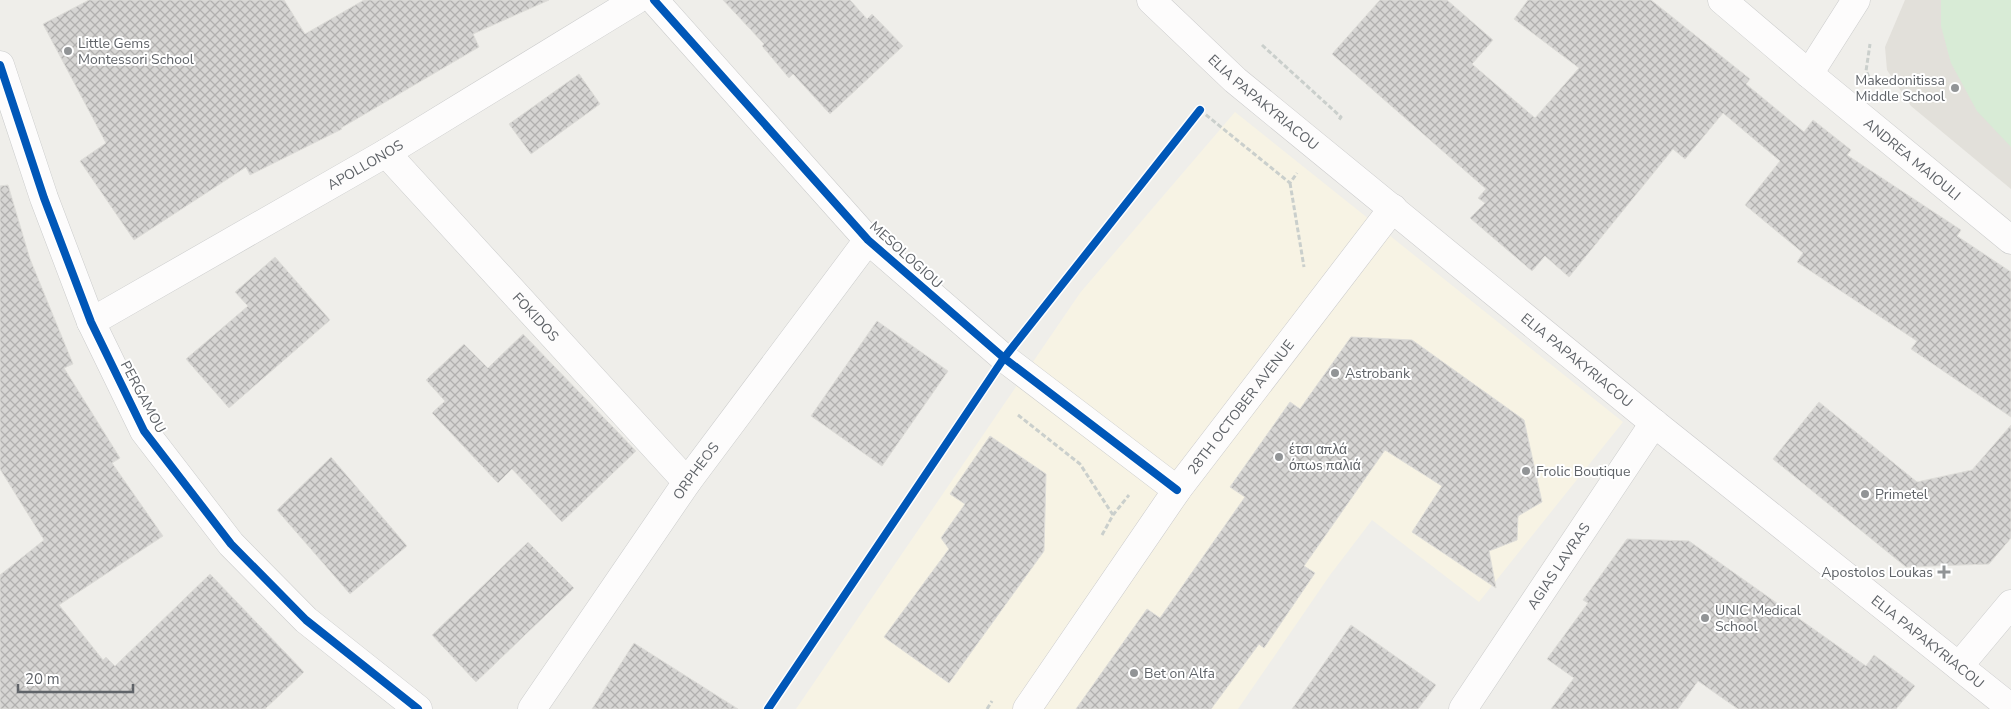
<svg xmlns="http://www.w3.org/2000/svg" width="2011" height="709" font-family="'Nunito Sans',sans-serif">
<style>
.commercial{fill:#f7f3e4}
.education{fill:#e2e0da}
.park{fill:#d8ebd6}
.building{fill:url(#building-cross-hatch);stroke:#deddd9}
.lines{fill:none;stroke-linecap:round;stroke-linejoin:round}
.street-casing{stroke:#cbcccc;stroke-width:29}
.secondary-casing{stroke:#cacacb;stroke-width:29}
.path{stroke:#cacfcc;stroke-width:3;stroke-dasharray:5 2.5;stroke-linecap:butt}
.street{stroke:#fdfcfc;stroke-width:28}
.secondary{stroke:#fdfcfc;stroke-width:28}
.cycleway-casing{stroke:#fff;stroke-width:11}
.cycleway{stroke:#0057b8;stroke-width:8}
.poi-dot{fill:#919496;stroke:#fff;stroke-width:2}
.labels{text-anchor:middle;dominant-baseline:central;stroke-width:4;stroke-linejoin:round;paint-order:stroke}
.poi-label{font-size:14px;fill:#5f6368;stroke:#fff;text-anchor:start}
.street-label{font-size:14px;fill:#5f6368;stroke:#fff}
</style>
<defs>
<pattern id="building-cross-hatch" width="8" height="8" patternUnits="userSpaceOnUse" patternTransform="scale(1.25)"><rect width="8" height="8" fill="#d6d5d3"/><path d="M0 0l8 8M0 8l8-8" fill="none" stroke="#b1b0af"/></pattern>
</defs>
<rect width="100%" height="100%" fill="#efeeea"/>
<!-- commercial -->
<path class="commercial" d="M1235 112 1623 422 1479 602 1372 520 1330 575 1238 709H796L1080 293Z"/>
<!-- education -->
<path class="education" d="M1905 0H2011V189L1911 106 1887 70 1885 47Z"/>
<!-- park -->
<path class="park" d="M1941 0H2011V147L1977 111 1951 63 1941 26Z"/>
<!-- building -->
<path class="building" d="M89 0H284L305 34 364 0H549L473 34 479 47 341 128 342 129 250 175 246 167 134 240 80 161 106 143 43 24Z
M723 0H850L867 19 872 14 903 46 830 114 793 74 789 78 762 46 764 44Z
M1380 0H1447L1493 40 1472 64 1535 118 1579 68 1514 19 1528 0H1651L1750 79 1746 84 1804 132 1813 120 1851 150 1847 155 1961 230 1957 236 2011 272V417L1911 349 1917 341 1797 262 1803 253 1745 205 1780 161 1723 113 1685 159 1673 149 1569 277 1545 256 1532 271 1470 218 1485 203 1478 198 1486 189 1332 54Z
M579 74 600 104 531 154 509 124Z
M8 185 30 259 73 364 64 368 120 458 112 463 163 536 59 605 103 660 106 657 115 666 210 574 304 672 265 709H0V575L44 540 0 469V186Z
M275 257 330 320 229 408 186 359 248 306 235 292Z
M877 321 948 371 882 466 811 416Z
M523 334 636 451 562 522 512 469 498 483 432 413 445 401 426 380 464 344 488 368Z
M1351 337 1412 340 1524 420 1542 502 1518 516 1517 540 1489 551 1496 588 1412 532 1442 486 1385 450 1304 566 1315 573 1264 648 1259 644 1211 709H1076L1147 609 1160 618 1245 497 1230 487 1290 402 1300 409Z
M1819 402 1917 482 1972 470 2011 425V538L1989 564 1906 567 1773 459Z
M990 436 1046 474 1044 551 949 683 884 637 949 549 941 538 965 504 950 494Z
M331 457 407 546 350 594 277 510Z
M1627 539 1689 541 1866 666 1874 655 1915 686 1896 709H1738L1698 681 1678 709H1551L1574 678 1547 659 1588 603 1583 600Z
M528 542 574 588 476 682 432 635Z
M1351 625 1436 685 1418 709H1292Z
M634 643 738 709H592Z"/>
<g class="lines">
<!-- street casing -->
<g class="street-casing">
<g id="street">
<path d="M654 0 868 240 1004 358 1177 490"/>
<path id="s1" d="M1722 0 1809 74 2011 240"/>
<path d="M0 65 44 198 91 322 144 431 231 544 306 620 418 709"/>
<path d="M1809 74 1856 0"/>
<path id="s2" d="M386 153 687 482"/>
<path id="s3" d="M91 322 386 153 636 0"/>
<path d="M1959 666 2011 604"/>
<path id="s4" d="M532 709 687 482 868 240"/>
<path id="s5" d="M1463 709 1654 423"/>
</g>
</g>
<!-- secondary casing -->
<g class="secondary-casing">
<g id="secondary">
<path id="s6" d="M1151 0 1235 80 1654 423 2011 708"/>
<path id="s7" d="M1027 709 1177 490 1393 208"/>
</g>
</g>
<!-- path -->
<path class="path" d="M1262 45 1341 117 1338 121
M1869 77 1866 71 1870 44
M1200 110 1290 183 1297 173
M1290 183 1304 267
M1018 415 1080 464 1113 515
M1102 535 1113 515 1129 495
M987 709 992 701"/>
<!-- street -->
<use href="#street" class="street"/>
<!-- secondary -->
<use href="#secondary" class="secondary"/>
<!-- cycleway casing -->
<g class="cycleway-casing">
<path id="cycleway" d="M654 0 868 240 1004 358 1177 490
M0 65 44 198 91 322 144 431 231 544 306 620 418 709
M768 709 1004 358 1200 110"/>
</g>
<!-- cycleway -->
<use href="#cycleway" class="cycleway"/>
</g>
<!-- markers -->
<g class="poi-dot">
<circle cx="68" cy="51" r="5"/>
<circle cx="1955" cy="88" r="5"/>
<circle cx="1335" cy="373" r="5"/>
<circle cx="1279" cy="457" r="5"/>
<circle cx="1526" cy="471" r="5"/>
<circle cx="1865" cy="494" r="5"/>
<path d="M1941.5 564.5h5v5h5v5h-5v5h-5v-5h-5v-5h5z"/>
<circle cx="1705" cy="618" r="5"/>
<circle cx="1134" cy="673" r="5"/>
</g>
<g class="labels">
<!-- poi labels -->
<g class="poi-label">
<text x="78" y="43">Little Gems<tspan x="78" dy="16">Montessori School</tspan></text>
<text x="1945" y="80" text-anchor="end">Makedonitissa<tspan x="1945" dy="16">Middle School</tspan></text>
<text x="1345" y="373">Astrobank</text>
<text x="1289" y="449">έτσι απλά<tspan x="1289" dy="16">όπωs παλιά</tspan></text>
<text x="1536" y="471">Frolic Boutique</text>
<text x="1875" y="494">Primetel</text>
<text x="1933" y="572" text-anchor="end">Apostolos Loukas</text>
<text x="1715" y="610">UNIC Medical<tspan x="1715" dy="16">School</tspan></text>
<text x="1144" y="673">Bet on Alfa</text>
</g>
<!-- street labels -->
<g class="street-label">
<text stroke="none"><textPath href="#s6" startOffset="152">ELIA PAPAKYRIACOU</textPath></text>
<text stroke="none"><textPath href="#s1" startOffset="248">ANDREA MAIOULI</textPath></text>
<text stroke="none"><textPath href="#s3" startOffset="316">APOLLONOS</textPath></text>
<text transform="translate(906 255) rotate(42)">MESOLOGIOU</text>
<text stroke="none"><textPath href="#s2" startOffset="222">FOKIDOS</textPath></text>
<text stroke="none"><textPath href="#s6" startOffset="558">ELIA PAPAKYRIACOU</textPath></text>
<text transform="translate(143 397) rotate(62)">PERGAMOU</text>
<text stroke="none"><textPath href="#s7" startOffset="370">28TH OCTOBER AVENUE</textPath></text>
<text stroke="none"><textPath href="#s4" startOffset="289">ORPHEOS</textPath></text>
<text stroke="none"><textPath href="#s5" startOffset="172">AGIAS LAVRAS</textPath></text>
<text stroke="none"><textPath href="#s6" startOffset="1008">ELIA PAPAKYRIACOU</textPath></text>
</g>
</g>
<!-- scale -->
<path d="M18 684v8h115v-8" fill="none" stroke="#5f6368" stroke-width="2.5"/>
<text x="25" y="684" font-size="15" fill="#5f6368" stroke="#ffffff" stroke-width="4" paint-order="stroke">20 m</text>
</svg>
